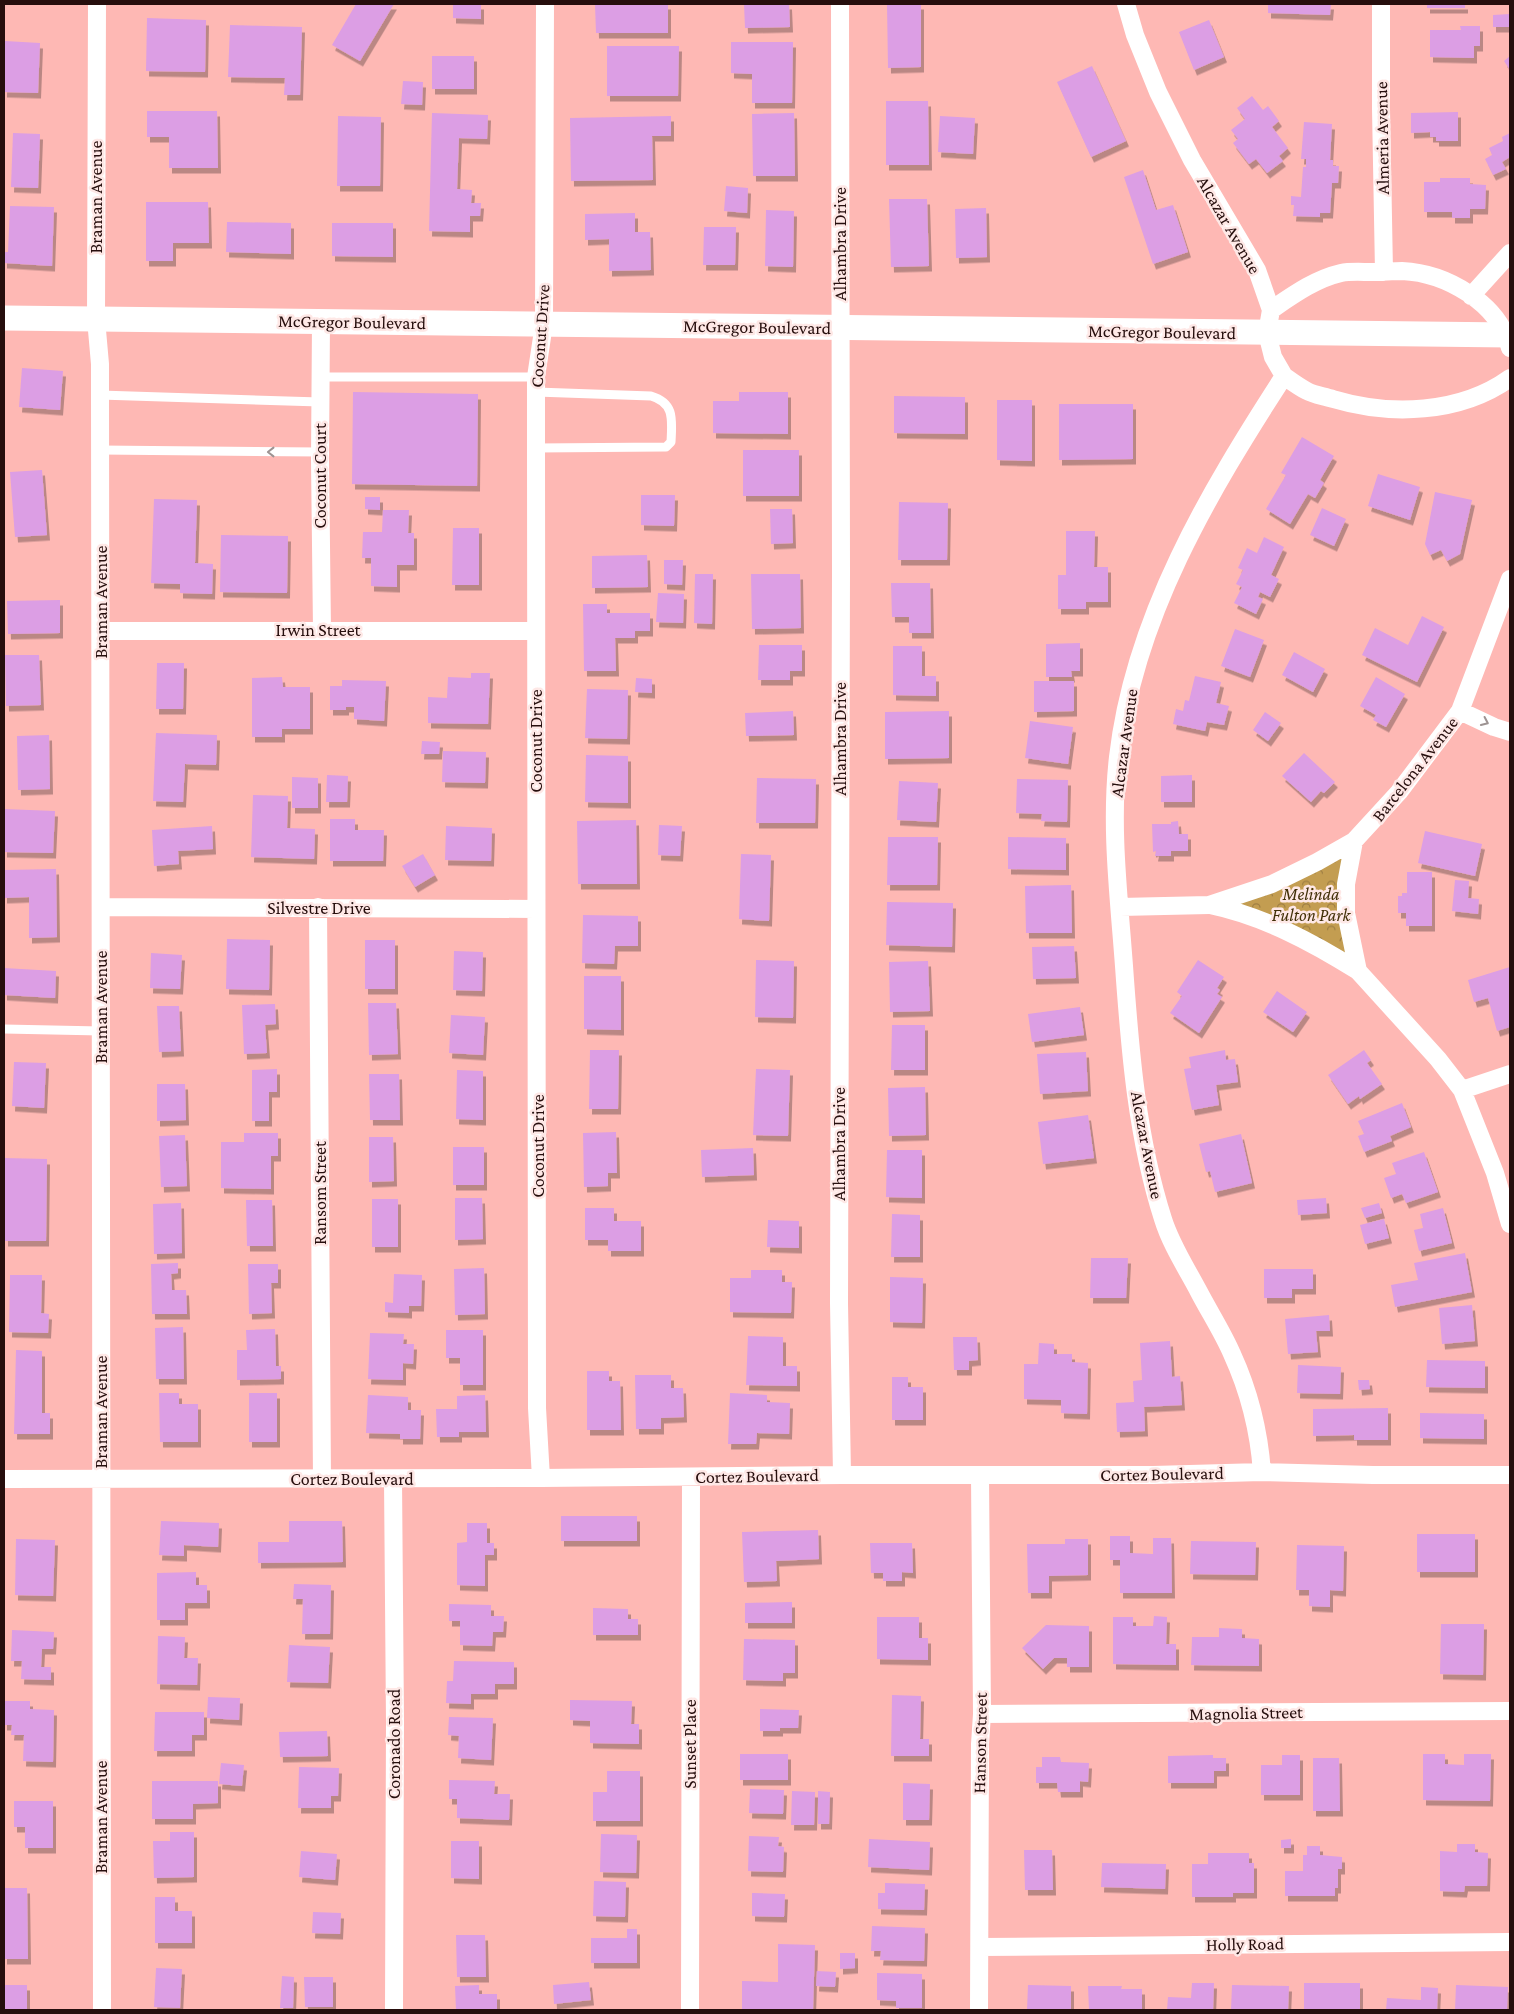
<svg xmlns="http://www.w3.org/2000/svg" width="1514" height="2014" font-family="'Crimson Pro',serif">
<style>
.park{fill:url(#park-crowns)}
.building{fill:#dc9ee4;filter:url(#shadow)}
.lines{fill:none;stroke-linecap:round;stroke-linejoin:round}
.service{stroke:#fff;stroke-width:9}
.minor{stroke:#fff;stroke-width:18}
.secondary{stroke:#fff;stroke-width:25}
.oneway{stroke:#9d9392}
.labels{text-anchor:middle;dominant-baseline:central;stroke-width:5;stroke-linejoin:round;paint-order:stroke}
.street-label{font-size:18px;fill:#260e0d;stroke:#fee8e6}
.park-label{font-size:18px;font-style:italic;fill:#423008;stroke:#fee8e6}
</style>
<defs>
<pattern id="park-crowns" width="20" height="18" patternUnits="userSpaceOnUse" patternTransform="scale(1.25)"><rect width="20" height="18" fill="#c39d51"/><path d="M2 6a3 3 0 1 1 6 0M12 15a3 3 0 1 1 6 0" fill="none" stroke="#9e7e42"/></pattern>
<filter id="shadow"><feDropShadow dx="3" dy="5.5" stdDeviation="0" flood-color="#0004"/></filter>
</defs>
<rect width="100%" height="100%" fill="#feb8b4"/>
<!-- park -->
<path class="park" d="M1354 841 1346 884 1358 971 1229 909Z"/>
<!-- building -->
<path class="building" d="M356 4H394L360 61 332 45Z
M453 4H481V19L453 18Z
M595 4H668V33H596Z
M744 4H789L790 27 745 28Z
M887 4H921V67L888 68Z
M1268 4H1331L1330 15 1268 13Z
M1427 4H1465V8H1427Z
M1510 14V27H1493V15Z
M147 18 206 20 205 72 146 71Z
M1209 20 1224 57 1194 70 1179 32Z
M230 25 302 27 300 95H284L285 78 228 77Z
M1460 26H1480V46H1474V58L1430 57V30H1461Z
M5 41 40 43 38 93 4 92Z
M731 42H793L792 103H752V74L731 73Z
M607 46H679L678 96H607Z
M432 56H474V89H432Z
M1510 56V70L1504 61Z
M1092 66 1126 141 1091 157 1057 82Z
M403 81 423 82 422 105 401 104Z
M1252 96 1263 110 1268 106 1279 121 1272 127 1288 148 1279 156 1283 161 1267 173 1256 159 1249 164 1233 143 1238 139 1231 130 1245 119 1237 108Z
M886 101H928L929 165H886Z
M147 111H217L218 168H169V137H147Z
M1458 112V141H1436V137H1430V132L1411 133V113Z
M432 113 488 115 487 139 459 138 457 189 472 190 471 203H481L480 216H470V232L429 231Z
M794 113 795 176H753L752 114Z
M338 116 381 117 380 186H337Z
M671 116V136H652L653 180 571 181 570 118Z
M940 116 975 118 973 154 938 152Z
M1304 122 1332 124 1330 160H1333V166H1339L1338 183H1332L1330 213H1320V217L1293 216 1294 205H1291V196L1301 197 1303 167H1306V159H1301Z
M13 133 40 134 38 188 11 187Z
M1510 133V157L1502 162 1506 169 1493 175 1485 159 1492 155 1489 148 1503 141 1502 137Z
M1143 170 1156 210 1173 205 1188 252 1153 264 1124 177Z
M1440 178H1470V184L1486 185 1485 209H1470V218H1452V212H1424V182H1440Z
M726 186 748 188 747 213 724 211Z
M889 199H927L929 266 891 267Z
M146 202H208L209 243H173V261H146Z
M10 206 54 207 52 266 4 263V252H8Z
M986 208 987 257 956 258 955 209Z
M766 210 794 211 793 267 765 266Z
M635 213V232H650L651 270 609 271V239L585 240V214Z
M227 222 291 223V254L226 252Z
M332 223H393V257L332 256Z
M704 227H736L735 265H703Z
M22 368 63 371 60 410 19 407Z
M353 392 478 394 477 486 352 484Z
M739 392H788V434L713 433V401H739Z
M894 396 965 397V434L894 433Z
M997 400H1032V461L997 460Z
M1059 404H1133V459L1059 460Z
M1302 437 1334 456 1320 480 1324 483 1315 498 1308 494 1290 524 1266 509 1286 475 1281 473Z
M743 450H799V496H743Z
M42 470 47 535 15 537 10 472Z
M1378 474 1420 487 1410 520 1368 506Z
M1435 492 1472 500 1460 554 1447 561 1441 550 1430 555 1425 544Z
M641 495H675L674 526 641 525Z
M365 497H380V510L365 509Z
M154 499 197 500 195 563 213 564 212 594 180 593V584L151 583Z
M899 502 948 503 947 560H898Z
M1322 508 1346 519 1334 546 1310 535Z
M770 509H792L793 543 771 544Z
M383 510H409L408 533H414V565H397V587L371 586V558H362L363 532H382Z
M453 528H479V585H452Z
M1066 531H1095L1094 567H1108V602H1086V609H1058V575H1066Z
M221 535 288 536 287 593 220 592Z
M1264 537 1284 547 1271 575 1279 579 1270 597 1260 592 1258 597 1263 599 1256 614 1234 603 1242 587 1236 584 1243 570 1238 568 1247 548 1257 553Z
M647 555 648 587 592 588V556Z
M664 560H683L682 585 664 584Z
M695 574H713L712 624 694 623Z
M751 574H800L801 628 752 629Z
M891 583H930L931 633H909V617H892Z
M658 593 684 594 683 623 656 622Z
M60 600V633L8 634 7 601Z
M583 604H607V613H650V631H635V638H615L616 671H584Z
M1422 616 1444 627 1417 682 1362 655 1375 628 1408 645Z
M1235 629 1264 640 1250 677 1221 666Z
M1080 643V671H1071L1072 677H1046V644Z
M759 645H802V671H790V680H758Z
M893 646H922V676H936V696L893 695Z
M1294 652 1325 669 1313 692 1282 675Z
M5 655H39L41 705 6 706Z
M157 663H184L183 709H156Z
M471 673H490L488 724 428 723V697L447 698 448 677 471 678Z
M1195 676 1221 682 1216 703 1229 706 1224 725 1207 722 1205 731 1173 724 1176 709 1183 711 1185 700 1189 701Z
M282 677 283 687H310V729H282V737H252V678Z
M1376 677 1405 694 1386 727 1373 720 1376 715 1360 706Z
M636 678 652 679V693L635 692Z
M342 680 386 681 384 721 354 719V707H346V710H330V686H342Z
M1034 681H1074V711L1034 712Z
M587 689 628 690 627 739 585 738Z
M793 711 794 735 746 736 745 713Z
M949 711V758L885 759V712Z
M1265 712 1281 723 1268 741 1253 730Z
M1030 721 1073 727 1068 764 1025 758Z
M156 733 217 735 216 765 185 764 183 802 153 801Z
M49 735 50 789 18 790 17 736Z
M422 741 440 742 439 754H421Z
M443 751 486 752 485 783 442 782Z
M1304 753 1335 782 1324 793 1321 791 1311 802 1282 776Z
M586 755 628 756V803L585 802Z
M327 775 348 776 347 802H326Z
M1192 775V802H1161V776Z
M292 777 318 778V808H292Z
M757 778 816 779 815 823H756Z
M1017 779 1068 780 1067 822 1041 821 1042 814 1016 813Z
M899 781 938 783 936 822 897 820Z
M253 795 288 796 287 828 315 829 314 859 251 857Z
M4 809 55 811 53 853 4 852Z
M330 819H355V830H384L383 861H330Z
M636 820 637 884H578L577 821Z
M1178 821 1179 834H1188V851H1171V856H1155L1156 851 1153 852 1152 824H1171V822Z
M659 825 682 826 680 856 658 855Z
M212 826 213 849 178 851 179 864 154 866 152 830Z
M446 826 492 828 491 861 445 860Z
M1425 831 1482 844 1475 876 1418 863Z
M888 837H938L937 885H887Z
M1008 837 1066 838V870L1008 869Z
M423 854 435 875 415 887 402 866Z
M741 854 771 855 769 921 739 919Z
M56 869 57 937 29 938V897L4 898V870Z
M1407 872H1432V926H1406V913H1398V896H1402V893H1407Z
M1455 880 1469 881 1468 898 1479 899 1478 914 1452 911Z
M1071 885 1072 933H1026L1025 886Z
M887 902 953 903 952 947 886 945Z
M583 915 638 916V946H615L614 964 582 963Z
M227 939 270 940 269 990 226 989Z
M365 940H395V989H365Z
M1074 946 1076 978 1033 979 1032 947Z
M454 951 483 952 482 991 453 990Z
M151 953 182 955 180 989 150 988Z
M756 960 794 961 793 1018 755 1017Z
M1198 960 1224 977 1217 988 1220 990 1217 994 1222 997 1199 1033 1170 1013 1182 996 1177 992Z
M928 961 930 1011 890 1012 889 962Z
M1510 967V1027L1497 1031 1488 998 1474 1002 1468 980Z
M4 968 56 971 55 998 4 995Z
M584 976H621V1030L584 1029Z
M1277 991 1307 1012 1293 1032 1263 1012Z
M368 1003H396L398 1054 369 1055Z
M275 1004 276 1024 265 1025 267 1053 244 1054 242 1005Z
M157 1006H179L181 1051 159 1052Z
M1080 1007 1084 1035 1032 1042 1028 1014Z
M451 1015 485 1017 483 1055 449 1053Z
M892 1025H925V1070H891Z
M590 1050H619L618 1109H589Z
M1225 1050 1226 1060 1235 1059 1238 1082 1216 1085 1219 1105 1192 1110 1184 1069 1191 1068 1189 1057Z
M1364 1050 1371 1060 1367 1063 1382 1084 1360 1099 1359 1096 1348 1104 1328 1075Z
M1086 1052 1088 1091 1040 1094 1037 1054Z
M14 1062 46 1063 44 1108 12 1106Z
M277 1069V1092H269V1121H252V1070Z
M756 1069 790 1070 788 1136 753 1135Z
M457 1070 483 1071V1120L456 1119Z
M369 1074H399L400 1120H370Z
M157 1084H185L186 1120 157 1121Z
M925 1087 926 1135 889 1136 888 1088Z
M1402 1103 1411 1127 1390 1136 1392 1141 1364 1152 1358 1136 1364 1134 1358 1121Z
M1088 1115 1094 1158 1043 1164 1038 1122Z
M616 1132 617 1173H608V1186L584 1187 583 1133Z
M244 1133H278V1156H271V1189L221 1188V1142H244Z
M1241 1134 1252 1183 1215 1192 1210 1171 1206 1172 1199 1144Z
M185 1135 187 1186 161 1187 159 1136Z
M369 1137H393L394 1181 369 1182Z
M453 1147H484V1185H453Z
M753 1148 754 1175 702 1177 701 1150Z
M887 1150H922V1198L886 1197Z
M1424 1152 1438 1192 1406 1203 1402 1194 1391 1198 1384 1178 1396 1174 1392 1163Z
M4 1158 47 1159 46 1241H5Z
M455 1198H482L483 1239 455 1240Z
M1326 1198 1327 1213 1298 1215 1297 1200Z
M372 1199H398V1247H372Z
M246 1200H272L273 1246H247Z
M181 1203 182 1253 154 1254 153 1204Z
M1379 1203 1382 1213 1365 1218 1361 1208Z
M585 1208H614V1221H641V1251H608V1240H585Z
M1443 1208 1452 1243 1419 1251 1414 1230 1423 1228 1420 1214Z
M892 1214 920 1215V1257H891Z
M1384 1219 1389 1238 1365 1244 1360 1225Z
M768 1220 799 1221V1248L767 1247Z
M1465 1253 1472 1292 1395 1307 1391 1285 1418 1280 1414 1263Z
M1091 1258H1128L1126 1298H1090Z
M178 1263V1273L171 1274 172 1290H186L187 1314H152L151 1264Z
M248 1264H278V1283H271L272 1313 249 1314Z
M484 1268 485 1314 455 1315 454 1269Z
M1264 1269H1313V1289H1292V1298H1264Z
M751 1270H782V1282H792L791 1313 730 1312V1278H751Z
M394 1274 422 1275 421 1306H409V1313L385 1312V1302L393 1303Z
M10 1275H42L41 1313 49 1314 48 1333 9 1332Z
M890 1277 923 1278 922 1323 890 1322Z
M1472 1305 1475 1341 1442 1344 1439 1308Z
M1329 1315 1330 1331H1316L1318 1352 1288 1354 1285 1319Z
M183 1327 184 1379H156L155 1328Z
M275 1329 276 1366H281V1379L237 1380V1350H247L246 1330Z
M446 1330H483V1385H460V1358H446Z
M370 1333 404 1334 403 1344H414L413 1364 403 1363V1380L368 1379Z
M748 1336 783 1337V1366H797V1386L746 1385Z
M953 1337H977L978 1360 969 1361V1370H954Z
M1170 1341 1172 1377 1180 1376 1182 1405 1144 1407 1145 1431 1117 1432 1116 1403 1134 1402 1133 1381 1142 1380 1140 1343Z
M1039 1343 1054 1344V1354H1072V1362L1088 1363 1087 1414 1061 1413V1400L1024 1399V1364H1038Z
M16 1350 42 1351V1413H50V1434H14Z
M1427 1360 1485 1361V1388L1426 1387Z
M1298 1365 1341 1367 1340 1394 1297 1393Z
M587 1371H609V1381H620L621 1430H587Z
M635 1375H671V1388H683L684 1417 661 1418V1429H636Z
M892 1377H908V1387H923V1420H892Z
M1358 1380H1369L1370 1389 1359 1390Z
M159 1393H179V1404H198V1442H160Z
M249 1393H277V1442H249Z
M730 1393 767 1395V1402L790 1403 789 1434 757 1433 756 1444H728Z
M368 1395 408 1397V1410H421L420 1439H400V1434L366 1433Z
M485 1395 486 1432H459V1437H437L436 1409H457V1396Z
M1388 1408V1440H1354V1435L1313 1436V1409Z
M1420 1413 1484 1414V1439L1420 1438Z
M561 1516H637V1541H561Z
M161 1521 219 1523 218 1547 184 1545V1556L159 1555Z
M289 1521H342L343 1562 258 1563V1542H289Z
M467 1523H487V1543H494V1555H485V1586L457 1585V1543L467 1542Z
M818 1530 819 1559 776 1561 777 1581 744 1582 742 1532Z
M1417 1534H1475V1572H1417Z
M1110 1536H1130V1553L1153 1554V1538H1171L1172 1593H1120V1560H1110Z
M16 1539 55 1540 53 1596 15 1595Z
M1065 1539H1088V1575L1049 1576V1593H1028L1027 1544H1065Z
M1191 1541 1256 1542 1255 1575 1190 1574Z
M870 1543H912L913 1573 902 1572V1581H883V1573H871Z
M1297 1545 1344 1546 1343 1591 1330 1590V1607L1309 1606V1590H1296Z
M196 1572V1585H207V1603H185V1620H157V1573Z
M294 1584 331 1585 330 1634H302L303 1599H293Z
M792 1602V1623H745V1603Z
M449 1604 491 1605V1616H504L503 1632H493L492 1646 460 1645V1621H449Z
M593 1608 628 1609V1619H638V1635H593Z
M1154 1616 1167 1617 1166 1644H1176V1665L1113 1664V1617H1133V1626H1153Z
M877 1617H919V1638H928V1660L877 1659Z
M1441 1624H1484L1483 1675 1440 1674Z
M1046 1625 1089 1626V1667H1067V1658H1054L1043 1669 1022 1648Z
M1219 1628 1242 1629V1638L1259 1639V1666L1191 1665 1192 1637H1219Z
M12 1630 54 1632 53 1649H42L41 1667H51V1680L21 1679 22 1661H11Z
M158 1636 185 1637 184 1658H198L197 1685 157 1684Z
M744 1639 795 1640V1673H783V1681L743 1680Z
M289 1645 330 1647 328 1683 287 1682Z
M454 1661 514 1662V1684H495V1694H471V1704L446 1703 447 1681H453Z
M892 1695 921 1696 920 1739H929V1756H891Z
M208 1697 240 1698 239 1720 207 1718Z
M570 1700 632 1701 631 1724H639V1744L590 1743V1721L570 1720Z
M4 1701H30V1709L54 1710 53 1762 23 1761 24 1735H11L12 1725H4Z
M760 1709 799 1710 798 1728H780V1731H760Z
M155 1712H204V1735H192V1751H154Z
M449 1717 493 1718 491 1760 458 1758 459 1736 448 1735Z
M327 1731 328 1756 280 1757 279 1732Z
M740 1754H788V1780H740Z
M1423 1754H1445V1764L1464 1765V1754H1491L1490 1801 1423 1800Z
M1213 1755V1758H1226V1771H1214V1783H1168V1756Z
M1282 1755H1300V1795H1261V1765H1282Z
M1042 1757H1060L1061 1762 1089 1763 1088 1782 1080 1781V1792H1058L1057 1783H1036V1767H1042Z
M1313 1758H1339L1340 1811H1313Z
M221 1763 244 1765 242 1786 219 1784Z
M299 1767 339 1768 338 1796H331V1808H298Z
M607 1771H640V1821H593V1792H607Z
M449 1780 495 1781 494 1794H510L509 1820 457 1818V1799H449Z
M152 1781H218V1803L193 1804V1819H152Z
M903 1783 930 1784 929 1820H903Z
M750 1789 784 1790 783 1814 749 1813Z
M792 1791 815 1792 814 1825H791Z
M818 1791 830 1792 829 1824H818Z
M14 1801H53V1848H25V1827H14Z
M170 1832H194V1877L154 1878 153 1841H170Z
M601 1834 637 1835 636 1873 600 1872Z
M749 1836 779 1837 778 1846 784 1847 783 1872 748 1871Z
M869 1839 930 1842 929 1870 868 1867Z
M1291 1839V1848H1281V1840Z
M451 1841H479V1879L451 1878Z
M1457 1844H1475V1852L1488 1853 1487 1886H1465L1464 1892 1440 1891V1851L1457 1852Z
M1307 1846H1320V1855L1342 1857V1869H1338V1888H1335V1896H1285V1871H1303V1855H1307Z
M1024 1850H1052L1053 1890H1025Z
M301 1851 337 1854 335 1880 299 1877Z
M1208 1853H1249V1863H1254V1893H1233V1897H1192V1864H1208Z
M1102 1863 1166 1864 1165 1889 1101 1887Z
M594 1881 626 1882 625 1917 593 1916Z
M885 1883 925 1884 924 1910 878 1909V1893H885Z
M4 1888H27L28 1959H4Z
M752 1893 785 1894 784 1917 752 1916Z
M155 1897H175V1911H192V1943H155Z
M313 1912 341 1913 340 1934 312 1933Z
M872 1926 925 1928 924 1961 880 1960 881 1951H871Z
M627 1929H637V1963H591V1938H627Z
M456 1935H485L486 1977H457Z
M778 1944 815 1945 813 2010 742 2009V1981L778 1982Z
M840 1953H855V1968L840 1969Z
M156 1968 182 1969 180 2008 154 2007Z
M817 1971 836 1972 835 1987 816 1986Z
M877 1973 922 1974V2008H896V2001L877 2000Z
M282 1976 294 1977 293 2008H280Z
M304 1977H333V2007H305Z
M589 1982 591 2000 554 2004 553 1985Z
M1192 1983H1214L1213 2010H1167L1168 1997 1191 1998Z
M1304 1983H1360V2010H1304Z
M4 1985H27V2010H4Z
M479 1985V1994H497V2010H456L455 1986Z
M1028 1985 1071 1986V2010H1027Z
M1232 1985 1289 1986 1288 2010H1231Z
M1456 1985 1508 1987 1507 2010H1455Z
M1088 1986H1122L1121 1989H1142V2010H1089Z
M1421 1987 1438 1988 1437 2010H1386L1387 1998 1421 2000Z"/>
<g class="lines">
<!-- service -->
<path class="service" d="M321 377H536
M100 395 320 402
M536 448 666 447 671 442C672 420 675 403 651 396L536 392
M100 450 320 452
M4 1029 101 1031"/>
<!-- minor -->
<path class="minor" d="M97 4 96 319 100 364V395L102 2010
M840 4 841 572 839 1303 842 1475
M1126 4 1135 35 1158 92 1192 160 1257 270 1271 310 1267 333 1273 357 1284 376C1209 492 1134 617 1118 757 1110 827 1119 897 1124 966 1130 1051 1137 1138 1163 1219 1171 1245 1187 1269 1199 1292 1210 1313 1223 1333 1232 1354 1249 1391 1259 1431 1262 1472
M1381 4V109L1384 272
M1471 296 1510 253
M1271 310C1293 295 1315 279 1341 273 1350 271 1362 272 1372 272 1382 272 1392 271 1402 271 1446 273 1499 303 1510 348
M321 321 320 460 322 630
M1284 376C1291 381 1299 387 1307 391 1314 395 1324 396 1333 399 1390 416 1460 414 1510 378
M101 631H535
M1460 711 1494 727 1510 732
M1354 841 1346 884V913L1358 971 1438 1059 1462 1090 1495 1173 1510 1224
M1210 905C1263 916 1312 942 1358 971
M101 907 536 909
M318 907 322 1479
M1120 907 1209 905 1272 884 1317 862 1354 841 1399 792 1460 711 1510 579
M1462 1090 1510 1074
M541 1478 537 1408 536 448V377L544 324 545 4
M4 1479 541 1478 842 1475H1153L1262 1472 1373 1475H1510
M393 1479 395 1722 394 2010
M982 1714 1510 1711
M980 1947 1510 1942
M690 2010 691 1477
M979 2010 980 1744 982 1714 980 1476"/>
<!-- secondary -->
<path class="secondary" d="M4 318 1510 335"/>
</g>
<!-- one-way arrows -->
<defs><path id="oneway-chevron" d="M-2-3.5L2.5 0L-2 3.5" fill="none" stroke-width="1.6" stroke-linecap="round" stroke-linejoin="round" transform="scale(1.25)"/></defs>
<g class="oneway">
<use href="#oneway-chevron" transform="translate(271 452) rotate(-180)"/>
<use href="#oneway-chevron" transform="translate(1485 722) rotate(25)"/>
</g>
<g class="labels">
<!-- street labels -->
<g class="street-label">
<text transform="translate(1382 138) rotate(-91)">Almeria Avenue</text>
<text transform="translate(96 197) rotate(-90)">Braman Avenue</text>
<text transform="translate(1229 225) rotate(60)">Alcazar Avenue</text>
<text transform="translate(840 244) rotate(-90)">Alhambra Drive</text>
<text transform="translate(352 322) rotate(1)">McGregor Boulevard</text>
<text transform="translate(757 327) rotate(1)">McGregor Boulevard</text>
<text transform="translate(1162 332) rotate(1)">McGregor Boulevard</text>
<text transform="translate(540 336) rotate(-86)">Coconut Drive</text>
<text transform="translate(320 476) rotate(-90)">Coconut Court</text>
<text transform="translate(101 602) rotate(-90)">Braman Avenue</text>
<text x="318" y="630">Irwin Street</text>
<text transform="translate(840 739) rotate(-90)">Alhambra Drive</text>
<text transform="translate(536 741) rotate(-90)">Coconut Drive</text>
<text transform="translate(1124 743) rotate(-82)">Alcazar Avenue</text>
<text transform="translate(1415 769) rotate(-52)">Barcelona Avenue</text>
<text x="319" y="908">Silvestre Drive</text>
<text transform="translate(101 1007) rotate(-90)">Braman Avenue</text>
<text transform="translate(839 1144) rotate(-90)">Alhambra Drive</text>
<text transform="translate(1147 1145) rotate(79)">Alcazar Avenue</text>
<text transform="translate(538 1146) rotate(-90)">Coconut Drive</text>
<text transform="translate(320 1193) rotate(-90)">Ransom Street</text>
<text transform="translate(101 1412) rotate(-90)">Braman Avenue</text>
<text transform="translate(1162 1474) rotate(-1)">Cortez Boulevard</text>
<text transform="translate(757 1476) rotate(-1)">Cortez Boulevard</text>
<text x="352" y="1479">Cortez Boulevard</text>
<text transform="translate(1246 1713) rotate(-1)">Magnolia Street</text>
<text transform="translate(980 1743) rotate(-89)">Hanson Street</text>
<text transform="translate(394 1744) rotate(-90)">Coronado Road</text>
<text transform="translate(690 1744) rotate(-90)">Sunset Place</text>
<text transform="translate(101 1817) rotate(-90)">Braman Avenue</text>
<text transform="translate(1245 1944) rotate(-1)">Holly Road</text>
</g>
<!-- park labels -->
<g class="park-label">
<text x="1311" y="894">Melinda<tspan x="1311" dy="21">Fulton Park</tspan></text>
</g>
</g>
<!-- border -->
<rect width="1514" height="2014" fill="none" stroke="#260e0d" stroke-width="10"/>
</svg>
